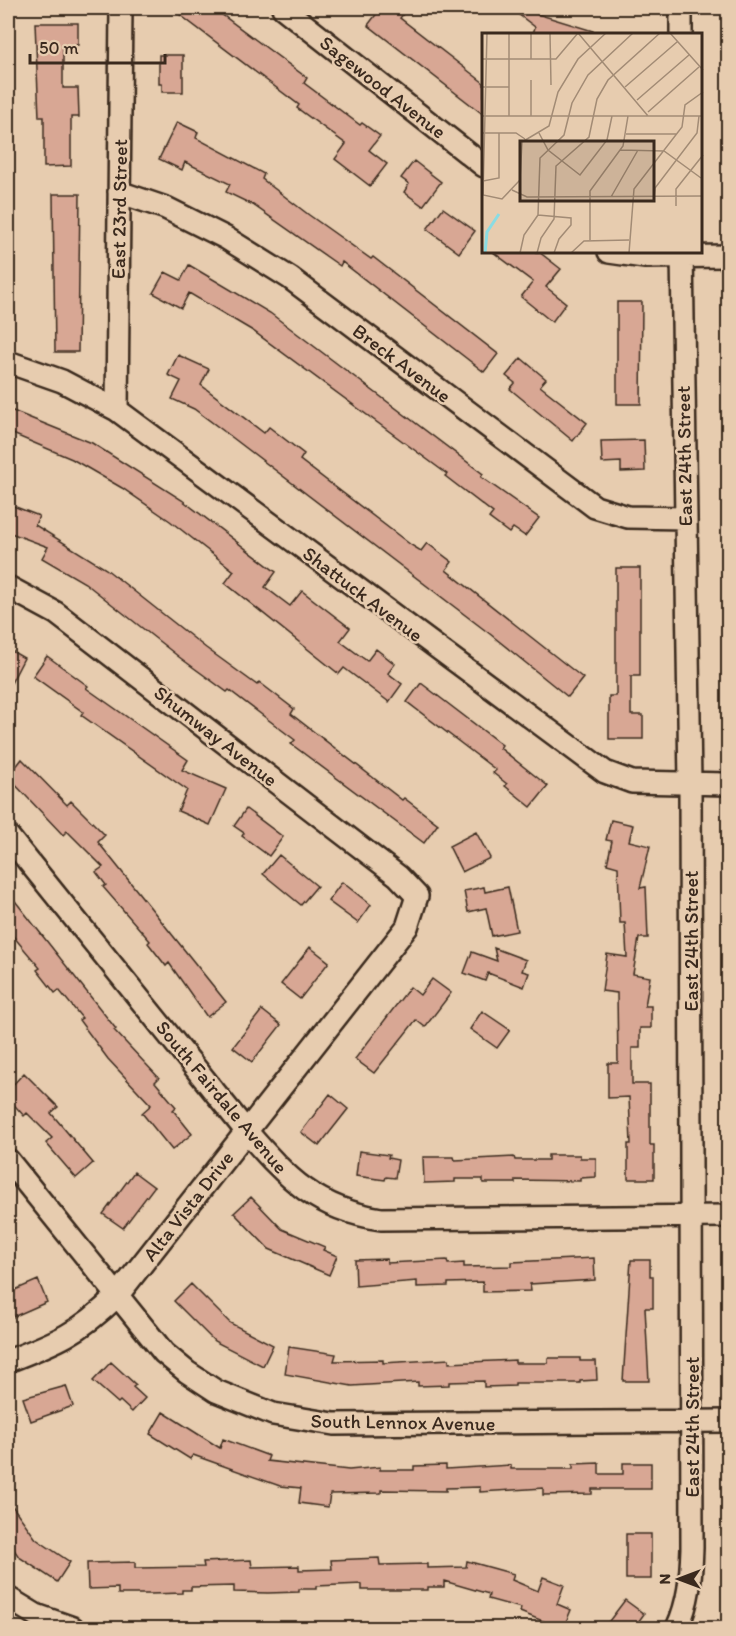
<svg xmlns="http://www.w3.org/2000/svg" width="736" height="1636" font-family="Itim,sans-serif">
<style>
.building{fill:#d8a794;stroke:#3b2a1e;stroke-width:1.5}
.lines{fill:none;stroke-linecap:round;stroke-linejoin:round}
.minor-casing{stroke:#3b2a1e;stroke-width:26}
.minor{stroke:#e7ccaf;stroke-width:21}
.labels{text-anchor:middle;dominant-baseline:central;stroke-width:5;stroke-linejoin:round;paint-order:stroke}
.street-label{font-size:20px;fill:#3b2a1e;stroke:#e7ccaf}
.inset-river{fill:none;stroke:#8adce3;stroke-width:3}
.inset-road{fill:none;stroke:#a28b75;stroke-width:1.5}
.view{fill:#3b2a1e;fill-opacity:0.15;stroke:#3b2a1e;stroke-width:3}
.inset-edge{fill:none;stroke:#3b2a1e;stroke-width:3}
</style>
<rect width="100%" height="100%" fill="#e7ccaf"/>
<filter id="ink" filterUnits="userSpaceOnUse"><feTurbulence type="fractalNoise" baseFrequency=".0167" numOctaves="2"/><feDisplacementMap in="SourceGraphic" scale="12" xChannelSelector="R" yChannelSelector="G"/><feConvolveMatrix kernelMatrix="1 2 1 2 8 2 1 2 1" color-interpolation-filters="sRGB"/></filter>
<g filter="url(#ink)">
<!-- building -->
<path class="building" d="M171 8H213L307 78 304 83 360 125 362 123 380 136 369 150 387 164 370 186 335 159 346 144 297 108 299 105Z
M381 8H408L400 18 484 83V115L368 25Z
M510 8H518L593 31V34H533L535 27Z
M35 23H78V45H63V88H78L79 117H71V166L44 167V117H39Z
M159 55H183V92H162V84H159Z
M177 122 198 132 196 138 264 174 262 179 309 215 371 259 373 257 498 354 484 372 342 262 340 266 253 205 226 192 230 184 185 162 182 170 159 159Z
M414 161 441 182 423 206 404 192 409 184 401 178Z
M53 194H80L78 352H55Z
M443 208 475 231 459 253 427 229Z
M493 252H539L561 269 546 287 566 303 552 322 521 297 533 282Z
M189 265 270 313 483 474 481 477 539 518 525 536 513 528 509 533 489 518 493 513 445 476 447 474 253 331 189 293 181 308 153 293 165 272 181 280Z
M617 302H642L641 404H617Z
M178 355 209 369 201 385 264 433 269 427 304 454 300 460 411 545 421 551 427 543 452 562 446 570 583 678 568 697 490 634 233 438 194 409 172 399 181 381 168 375Z
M521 358 546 379 540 386 587 423 573 441 510 389 515 383 506 376Z
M8 409 92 443 182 500 276 572 265 587 290 606 302 591 350 628 340 641 367 661 376 649 395 664 388 673 402 684 389 702 344 668 339 674 225 583 234 571 170 521 122 488 72 459 8 432Z
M644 440 645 471 621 472V462L602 463 601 441Z
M8 504 39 516 35 525 106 569 206 648 257 685 259 682 294 709 291 714 402 800 404 798 438 824 424 843 291 744 295 740 229 690 227 692 179 657 85 583 42 558 48 547 8 532Z
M616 568H640V676H631V715H643V739H609V696H616Z
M8 649 24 658 8 689Z
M47 656 88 686 86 688 188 760 182 770 226 789 210 825 178 811 187 790 81 715 83 712 33 676Z
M421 683 502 745 500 748 548 786 531 807 505 786 507 784 493 773 496 770 407 702Z
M22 759 67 805 71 801 105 835 98 842 226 1002 207 1017 169 963 166 966 148 943 150 941 103 887 106 885 96 872 103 867 67 831 63 835 8 777Z
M246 809 283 837 269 856 242 836 244 833 234 826Z
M611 820 633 825 629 841 650 846 640 888 646 887 648 938H639L633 974 650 977 645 1006H651V1028H640V1048H632V1084H650V1145H654V1179H628V1144H631L629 1097 608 1098V1063H618L617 993 602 991 607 954 627 957 625 923H620L618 867 607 864 612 841 606 840Z
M476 832 490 858 462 872 449 846Z
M279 855 317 886 301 905 263 874Z
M342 882 371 905 358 923 328 901Z
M484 887 485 892 508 887 517 931 492 936 486 908 468 912 464 891Z
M8 892 116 1029 114 1030 159 1078 155 1082 176 1107 173 1110 192 1134 172 1150 142 1113 151 1105 108 1059 79 1020 82 1018 59 990 55 993 37 970 40 968 8 930Z
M310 947 329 962 300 999 281 984Z
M494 948 526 960 522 971 529 973 524 987 488 973 485 981 464 973 472 952 497 961Z
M432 979 451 993 425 1027 416 1020 374 1073 355 1059 410 987 420 995Z
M262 1010 281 1025 252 1062 233 1047Z
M482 1011 510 1030 497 1048 470 1029Z
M24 1073 58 1107 51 1113 93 1163 76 1178 46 1143 52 1138 27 1113 24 1116 8 1098V1090Z
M330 1094 348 1109 319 1146 301 1132Z
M359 1151 389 1155 388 1158 398 1160 395 1178 386 1177 385 1180 356 1176Z
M548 1155H580V1158H596V1177L580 1178V1181L515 1180V1183H483V1179H455V1182L424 1183 423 1157H454L455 1160 514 1157 515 1160H548Z
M134 1172 154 1187 123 1228 103 1214Z
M251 1197 282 1229 325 1247 323 1250 337 1256 329 1275 269 1249 234 1213Z
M594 1258 595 1280 530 1284 531 1291 483 1292V1282L448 1283V1286L417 1287V1281L356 1286 355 1260 387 1259V1263L447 1260 448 1264 464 1263V1267L512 1266V1262Z
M631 1260H650V1276H653V1308H645L649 1381H623Z
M38 1280 47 1302 13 1317 8 1304V1293Z
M191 1284 230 1323 273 1345 263 1366 214 1341 174 1301Z
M289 1347 336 1354 334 1361 383 1360V1363L449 1359V1363L515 1360V1363H548V1358H580V1361H596L597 1380 580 1381V1383H515V1386L484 1387V1381L449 1382V1385L418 1386V1382L352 1386 285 1374Z
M111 1362 136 1385 133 1387 145 1398 132 1412 120 1401 118 1403 93 1381Z
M66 1386 73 1406 31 1421 23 1398Z
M163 1412 220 1448 223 1439 269 1456 267 1461 349 1470 380 1467V1470H414V1466L446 1465V1469L511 1465V1469H573V1464L599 1463V1474H623V1463H651V1489H592V1494L543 1495V1488L480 1492V1487L446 1488V1491L381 1490V1493L330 1494 328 1507 299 1503 301 1488 280 1486 193 1455 190 1459 150 1434Z
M8 1500 36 1539 70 1562 57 1582 19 1557 8 1541Z
M626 1534H651V1579H626Z
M379 1558 380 1565 427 1564V1568L466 1567 467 1561 514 1574 512 1580 538 1591 543 1577 564 1585 557 1604 571 1610 563 1629 520 1612 521 1608 488 1599 489 1594 444 1581V1587H428V1590H362V1584L316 1586V1589H299V1592L268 1593 234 1592V1586L191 1587V1590H182V1593L151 1594H118V1588L88 1589 87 1563 135 1562V1568L204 1567 203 1562 251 1560 252 1567 299 1566V1570L332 1569 331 1560Z
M625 1600 644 1614 633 1629H603Z"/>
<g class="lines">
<!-- minor casing -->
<g class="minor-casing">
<path id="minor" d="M283 8 484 166
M681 8V34
M119 192 166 208 226 238 290 278 595 507 628 517 685 518
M609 252 644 257 728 256
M8 362 62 381 117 410 605 772 632 782 728 784
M117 410 121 8
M8 587 56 613 398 876 417 896 407 927 117 1296C78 1334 57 1342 8 1361
M8 836 247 1132C288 1179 316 1209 381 1219L728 1216
M8 1160 164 1353 187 1372 216 1391 273 1414 334 1424 728 1421
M8 1598 36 1615 73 1628
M677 1628C689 1602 691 1577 692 1548L690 784 682 252"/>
</g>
<!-- minor -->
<use href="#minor" class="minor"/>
</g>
</g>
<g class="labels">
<!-- street labels -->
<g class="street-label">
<text transform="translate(383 87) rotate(38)">Sagewood Avenue</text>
<text transform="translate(119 209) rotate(-89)">East 23rd Street</text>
<text transform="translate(402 363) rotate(37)">Breck Avenue</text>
<text transform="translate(684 456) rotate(-91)">East 24th Street</text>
<text transform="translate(363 594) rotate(37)">Shattuck Avenue</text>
<text transform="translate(216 736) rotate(38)">Shumway Avenue</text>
<text transform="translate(691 941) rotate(-90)">East 24th Street</text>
<text transform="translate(222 1097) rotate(50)">South Fairdale Avenue</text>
<text transform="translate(188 1206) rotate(-52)">Alta Vista Drive</text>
<text transform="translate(403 1422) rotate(1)">South Lennox Avenue</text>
<text transform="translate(692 1427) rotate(-90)">East 24th Street</text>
</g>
</g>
<!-- overview -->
<g transform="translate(482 33)">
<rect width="220" height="220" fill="#e7ccaf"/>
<path class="inset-river" d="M3 220 5 199 17 181"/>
<path class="inset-road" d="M5 0 1 162 20 166 38 147 40 109 67 93 76 59 96 26 124 0M49 0V26M68 0 69 52M96 0 166 83M188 0 221 37M0 26H74L96 0M0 54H27M143 54 195 9M155 67 207 22M166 79 217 34M0 83H221M27 83V0M49 83V47M0 100H34L43 106M57 100 66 117 98 142 125 107 130 83M144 101H194M138 117 182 118 219 145M1 148 17 145V100M30 157 45 164 221 163M129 164 156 117M172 164 173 155 215 100 217 83M194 173V156L221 122M56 182 58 125 82 102 90 70 106 42 151 0M56 182 89 185V192L77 206 72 220M108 207V158L141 113 146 83M38 220 42 202 56 182M55 220 59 205 72 186 74 133 107 104 115 66 126 47 178 0M89 220 102 208 147 207M147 220 152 156 200 94 203 72 221 59"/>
<path class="view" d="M38 108H172V168H38Z"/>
<rect width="220" height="220" class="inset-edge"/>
</g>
<!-- margin -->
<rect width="736" height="1636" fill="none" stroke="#e7ccaf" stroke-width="30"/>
<rect x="15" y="15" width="706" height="1606" fill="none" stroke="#3b2a1e" stroke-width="2" filter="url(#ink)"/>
<!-- north arrow -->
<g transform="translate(679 1579) rotate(270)" stroke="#e7ccaf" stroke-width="4.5" paint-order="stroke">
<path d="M0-4.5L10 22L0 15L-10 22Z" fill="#3b2a1e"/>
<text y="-9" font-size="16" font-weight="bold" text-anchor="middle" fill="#3b2a1e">N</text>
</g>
<!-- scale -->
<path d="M30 54v9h135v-9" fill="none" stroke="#3b2a1e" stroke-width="3"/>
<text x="39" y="54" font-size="18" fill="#3b2a1e" stroke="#e7ccaf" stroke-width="4.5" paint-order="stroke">50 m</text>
</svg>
